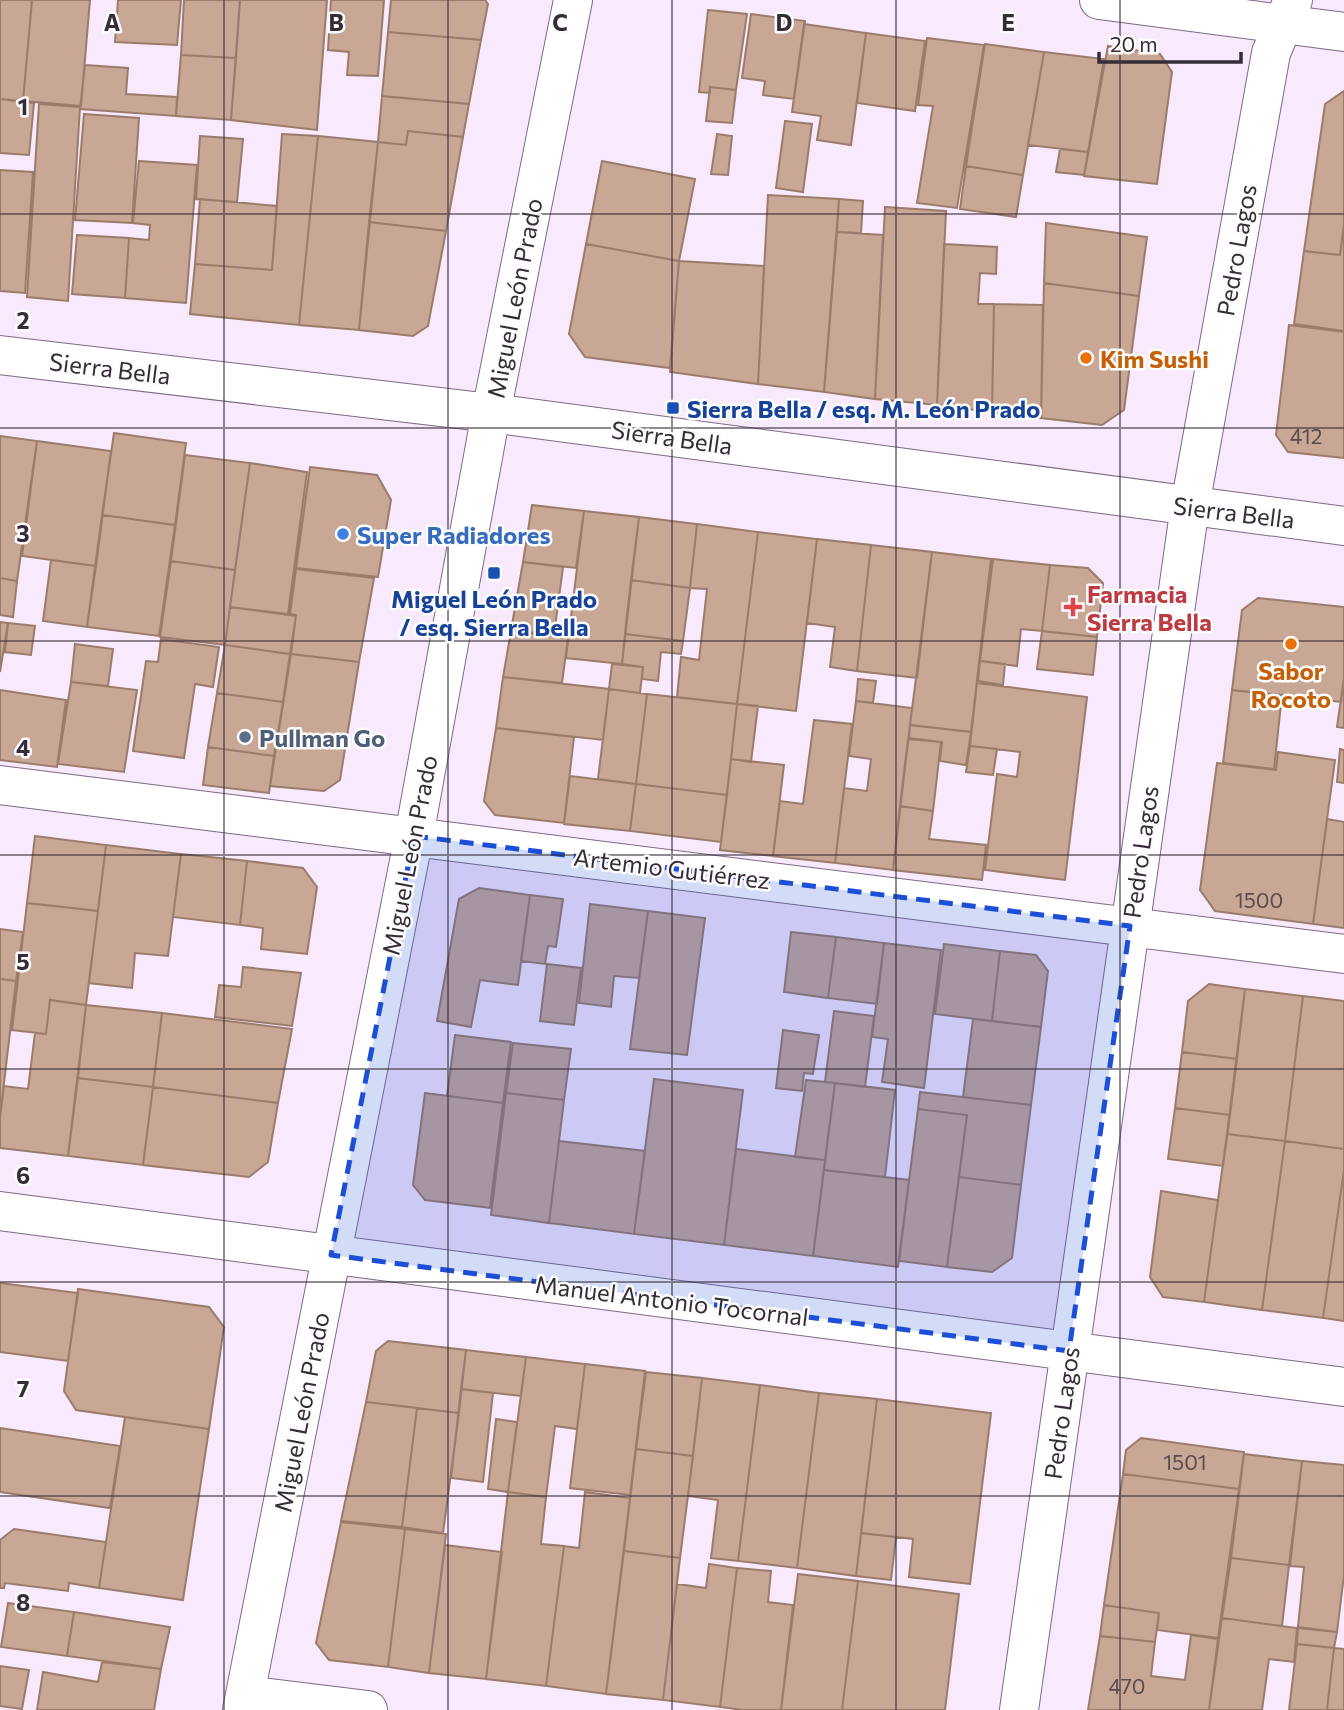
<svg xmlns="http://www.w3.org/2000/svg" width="1344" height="1710" font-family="Commissioner,sans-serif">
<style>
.building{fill:#c9a795;stroke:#9b7b6a;stroke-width:2}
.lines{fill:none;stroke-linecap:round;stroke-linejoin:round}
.street-casing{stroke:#7e6984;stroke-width:40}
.secondary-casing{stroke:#7e6984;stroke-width:40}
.street{stroke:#fff;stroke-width:38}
.secondary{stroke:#fff;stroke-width:38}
.marked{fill:#1d4ed8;fill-opacity:0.2;stroke:#1d4ed8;stroke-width:5;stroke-dasharray:14 9;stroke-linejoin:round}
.grid{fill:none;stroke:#352c37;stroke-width:2;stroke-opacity:0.55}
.food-dot{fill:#e8710a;stroke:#fcfcfc;stroke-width:2.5}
.transit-dot{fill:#1a4fb4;stroke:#fcfcfc;stroke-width:2.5}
.shop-dot{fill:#3f7fe0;stroke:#fcfcfc;stroke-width:2.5}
.health-dot{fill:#e0444e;stroke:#fcfcfc;stroke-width:2.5}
.service-dot{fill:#5c6f8a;stroke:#fcfcfc;stroke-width:2.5}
.labels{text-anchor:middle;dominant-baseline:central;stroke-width:5;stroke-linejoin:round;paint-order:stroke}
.number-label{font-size:21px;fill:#5a4b4e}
.street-label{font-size:24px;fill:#352c37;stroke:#fcfcfc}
.food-label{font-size:24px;font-weight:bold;fill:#c56008;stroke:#fcfcfc;text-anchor:start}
.transit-label{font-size:24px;font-weight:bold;fill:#164399;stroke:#fcfcfc;text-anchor:start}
.shop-label{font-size:24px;font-weight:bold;fill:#366cbe;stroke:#fcfcfc;text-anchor:start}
.health-label{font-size:24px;font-weight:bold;fill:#be3a42;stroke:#fcfcfc;text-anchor:start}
.service-label{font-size:24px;font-weight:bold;fill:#4e5e75;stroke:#fcfcfc;text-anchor:start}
.grid-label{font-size:23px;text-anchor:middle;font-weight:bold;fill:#352c37;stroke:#fcfcfc;stroke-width:5;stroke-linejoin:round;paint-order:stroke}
</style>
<rect width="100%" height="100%" fill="#f8e9fc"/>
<!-- building -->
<path class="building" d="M0 0H32L23 101 0 99Z
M32 0H90L81 106 23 101Z
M118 0H181L177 45 115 42Z
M184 0H240L236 58 181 55Z
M240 0H327L317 130 231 120Z
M331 0H384L378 76 347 75 349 52 328 50Z
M391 0H485L488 4 481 40 388 32Z
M708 10 747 14 736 90 710 87V93L699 92Z
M751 14 805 21 794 99 763 95 765 81 742 78Z
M804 24 866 33 851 145 817 140 821 116 792 112Z
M388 32 481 40 469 104 382 96Z
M866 33 925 41 915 111 857 103Z
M927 38 984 45 957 208 917 203 933 106 918 105Z
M985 44 1044 52 1023 175 966 166Z
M1108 46 1160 54 1172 72 1157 184 1084 176Z
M1044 52 1104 59 1088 152 1028 145Z
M181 55 236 58 231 120 176 116Z
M85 65 128 68 126 94 177 97 176 116 80 109Z
M710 87 736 90 732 123 706 121Z
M1344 91V224L1340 255 1304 251 1325 104Z
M382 96 469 104 463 137 408 131 406 145 378 142Z
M0 99 34 103 29 155 0 153Z
M39 104 80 107 68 301 27 297Z
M84 114 139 118 132 223 75 220Z
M785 121 812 124 803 192 776 188Z
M408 131 463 137 446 231 369 222 378 142 406 145Z
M282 134 318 136 299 325 190 314 195 264 272 270Z
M717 134 732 136 728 175 711 174Z
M200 136 243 139 237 202 196 199Z
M318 136 378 142 359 330 299 325Z
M1060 149 1088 152 1084 175 1056 172Z
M139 161 197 165 186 303 125 298 129 238 149 240 150 225 133 223Z
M602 161 695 179 679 261 586 244Z
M966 166 1023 175 1016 217 960 209Z
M0 170 33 172 25 293 0 291Z
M768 195 839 199 824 392 758 384Z
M200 199 277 206 272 270 195 264Z
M839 199 863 201 861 233 837 232Z
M885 207 946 211 937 405 875 399Z
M369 222 446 231 428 326 413 336 359 330Z
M1046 223 1147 237 1139 296 1044 283Z
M1344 224V331L1294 324 1304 251 1340 255Z
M837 232 883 235 875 399 824 392Z
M77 235 129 238 125 298 72 294Z
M586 244 679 261 670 368 585 357 569 334Z
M944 244 997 247 996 274 980 273 978 304H994L992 412 937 405Z
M679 261 764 266 758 384 670 372Z
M1044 283 1139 296 1124 410 1102 425 1041 418Z
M994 304 1043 305 1041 418 992 412Z
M1289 325 1344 332V458L1288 452 1276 435Z
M114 433 186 443 175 525 102 515Z
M0 436 37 441 17 581 0 578Z
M37 441 111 451 96 566 22 556Z
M185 455 250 463 235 570 171 561Z
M250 463 307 472 288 614 230 607Z
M310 467 377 475 391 500 378 577 296 568Z
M532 505 584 511 576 568 523 562Z
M584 511 639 517 622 664 566 658Z
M102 515 175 525 159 636 87 627Z
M639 517 697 524 690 588 631 580Z
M697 524 758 532 737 704 677 697 681 657 699 660 707 589 690 588Z
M758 532 817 539 796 711 737 704Z
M817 539 871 545 857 671 830 667 835 627 807 623Z
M871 545 932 552 917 678 857 671Z
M932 552 991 559 971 732 910 725Z
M993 559 1050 565 1042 631 1021 629 1017 666 980 661Z
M51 560 96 566 87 627 43 621Z
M171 561 235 570 225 645 160 637Z
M523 562 563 567 554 635 511 630Z
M1050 565 1088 568 1103 583 1097 637 1042 631Z
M296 569 374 578 359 662 291 654 296 615 290 614Z
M0 578 17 581 13 617 0 615Z
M631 580 690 588 683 641 625 634Z
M1258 598 1344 607V678L1341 702 1232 690 1242 610Z
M230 607 296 616 290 654 225 645Z
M0 622 8 623 0 672Z
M8 623 35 626 31 655 5 652Z
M511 631 568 638 562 683 503 677Z
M1042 631 1097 637 1093 675 1037 669Z
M625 634 683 641 681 654 661 652 658 681 642 679 643 667 622 664Z
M161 639 219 647 213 687 195 684 184 758 133 751 146 661 158 662Z
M75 644 113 649 108 686 71 682Z
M225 645 290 654 283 702 217 693Z
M291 654 359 662 340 780 324 791 270 786Z
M980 661 1005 664 1003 685 978 681Z
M612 664 643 667 640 693 609 689Z
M503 677 609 689 603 740 496 728Z
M1344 678V728L1337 727Z
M858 679 876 681 873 703 856 701Z
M71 682 137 690 124 772 58 764Z
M977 683 1087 697 1065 880 985 870 997 774 1017 777 1020 752 970 746Z
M609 689 647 694 636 784 598 779Z
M0 690 66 700 57 767 0 760Z
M1232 690 1282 695 1274 769 1223 763Z
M217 693 283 702 274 756 208 747Z
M647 694 737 704 727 795 636 784Z
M856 701 912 708 893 870 835 863 844 788 867 791 871 759 849 756Z
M737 704 758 706 751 762 731 759Z
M814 720 852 724 835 863 773 856 780 801 803 804Z
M910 725 971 732 966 765 940 761 942 742 909 738Z
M496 728 574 737 564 823 495 815 484 801Z
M908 739 941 742 933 811 900 806Z
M970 746 997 749 993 775 966 772Z
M208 747 274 756 269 793 203 785Z
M1340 749 1344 750V783L1337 782Z
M1278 752 1335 760 1313 924 1215 911 1200 890 1217 763 1276 770Z
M731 759 784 765 773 856 720 850Z
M570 776 636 784 630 831 564 824Z
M636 784 727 795 721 842 630 831Z
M900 806 933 811 929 839 986 845 982 880 893 870Z
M1327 819 1344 822V928L1313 924Z
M35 836 106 845 98 911 27 903Z
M106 845 181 854 168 956 135 953 132 988 89 983Z
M181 854 247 861 240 925 173 917Z
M247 861 303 868 317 887 307 954 261 949 263 928 240 925Z
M479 888 530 895 518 985 480 980 471 1027 437 1021 459 899Z
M530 895 563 899 556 947 548 946 545 964 521 961Z
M27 903 98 911 86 1005 50 1000 46 1034 12 1030Z
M590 904 648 911 639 978 614 976 611 1007 579 1003Z
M648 911 705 918 687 1055 630 1049Z
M0 929 23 932 16 981 0 979Z
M791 932 836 937 828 998 784 992Z
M836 937 884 943 877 1004 828 998Z
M884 943 941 950 924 1088 882 1082 888 1039 872 1037Z
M944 944 1000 951 992 1021 935 1014Z
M1000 951 1036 955 1048 971 1041 1027 992 1021Z
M547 964 581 968 574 1025 540 1021Z
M243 967 301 973 292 1026 215 1017 219 985 241 987Z
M0 979 16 981 0 1117Z
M1209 984 1245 989 1237 1059 1182 1052 1188 1001Z
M1245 989 1303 996 1285 1141 1227 1134Z
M1303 996 1344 1001V1149L1285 1141Z
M50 1000 86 1005 68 1156 0 1148V1117L4 1086 28 1089 35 1033 46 1034Z
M86 1005 162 1013 153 1087 78 1078Z
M834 1011 874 1016 865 1087 825 1082Z
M162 1013 292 1029 278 1103 153 1087Z
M973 1019 1041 1027 1031 1105 963 1097Z
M783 1030 819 1035 813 1074 804 1073 802 1091 776 1088Z
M455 1035 511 1042 503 1103 447 1096Z
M513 1043 571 1049 564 1100 506 1093Z
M1182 1052 1237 1059 1230 1115 1175 1108Z
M78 1078 153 1087 143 1165 68 1156Z
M654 1079 743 1090 724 1245 634 1234Z
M806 1080 835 1083 825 1160 795 1157Z
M835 1083 895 1090 885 1177 824 1170Z
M153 1087 278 1103 268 1162 249 1177 143 1165Z
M920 1092 1031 1105 1021 1185 959 1177 967 1115 918 1109Z
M425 1093 503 1103 490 1208 425 1200 413 1185Z
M506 1093 564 1100 549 1223 491 1215Z
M1175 1108 1230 1115 1223 1166 1168 1159Z
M918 1109 967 1115 947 1267 899 1261Z
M1227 1134 1285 1141 1262 1310 1204 1302Z
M559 1141 645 1151 634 1234 549 1223Z
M1285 1141 1344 1149V1170L1323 1318 1262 1310Z
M736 1149 825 1160 813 1256 724 1245Z
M824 1170 909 1180 898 1267 813 1256Z
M1344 1170V1321L1323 1318Z
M959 1177 1021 1185 1012 1258 992 1272 947 1267Z
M1161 1191 1218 1200 1204 1302 1163 1297 1150 1277Z
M0 1283 78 1293 68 1361 0 1352Z
M78 1289 209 1307 224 1327 209 1429 76 1410 64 1391Z
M388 1341 466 1350 459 1413 366 1402 376 1351Z
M466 1350 526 1357 521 1396 461 1389Z
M526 1357 585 1364 577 1429 555 1426 546 1497 508 1492Z
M585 1364 645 1371 630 1495 570 1488Z
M646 1372 702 1378 693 1456 636 1449Z
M702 1378 760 1385 738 1561 711 1558 718 1500 688 1496Z
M760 1385 819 1393 797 1568 738 1561Z
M461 1389 493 1393 483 1482 451 1478Z
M819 1393 877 1399 856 1576 797 1568Z
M877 1399 991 1413 970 1584 909 1577 913 1539 861 1533Z
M366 1402 417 1408 402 1527 341 1521Z
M417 1408 459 1413 443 1533 402 1527Z
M125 1417 209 1429 183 1600 99 1588Z
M496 1419 517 1422 508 1492 488 1489Z
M0 1428 120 1446 110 1508 0 1492Z
M1141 1438 1244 1452 1239 1489 1123 1474 1126 1450Z
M636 1449 693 1456 680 1558 624 1551Z
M1244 1454 1302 1461 1289 1565 1231 1558Z
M1302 1461 1344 1465V1575L1337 1632 1298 1627 1304 1567 1290 1566Z
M1123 1474 1239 1489 1218 1638 1157 1630 1159 1613 1104 1605Z
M508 1492 546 1497 541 1544 564 1546 546 1686 486 1679Z
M585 1492 630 1498 606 1694 546 1686 564 1546 579 1548Z
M341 1522 405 1529 388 1667 329 1660 316 1643Z
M14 1529 106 1542 99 1588 69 1583 68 1591 5 1583 4 1588H0V1540Z
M405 1529 446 1534 429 1673 388 1667Z
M861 1533 896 1537 891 1580 856 1576Z
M445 1545 502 1552 486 1679 429 1673Z
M624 1551 680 1558 663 1700 606 1694Z
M1231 1558 1289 1565 1282 1626 1222 1618Z
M709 1564 737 1568 720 1707 663 1700 677 1584 706 1588Z
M737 1568 771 1571 768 1602 793 1605 781 1710H743L720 1707Z
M798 1574 858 1581 842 1710H781Z
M858 1581 959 1594 945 1710H842Z
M8 1603 74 1612 67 1656 1 1647Z
M1104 1605 1159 1613 1155 1642 1100 1636Z
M74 1612 170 1627 161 1669 67 1656Z
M1222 1618 1297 1628 1294 1662 1269 1659 1262 1710H1209Z
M1298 1628 1337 1632 1334 1648 1297 1644Z
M1191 1635 1218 1639 1209 1710H1088L1100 1636 1155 1642 1151 1676 1185 1680Z
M1297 1644 1334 1648 1327 1710H1289Z
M1334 1648 1344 1649V1710H1327Z
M102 1662 161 1669 154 1710H37L43 1672 98 1682Z
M0 1666 29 1670 22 1709 0 1706Z"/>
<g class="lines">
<!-- street casing -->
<g class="street-casing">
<path id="street" d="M1099 0 1344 32
M0 785 1344 954
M0 1211 1344 1387
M245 1695 368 1710
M242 1710 414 836 491 413 573 0
M1019 1710 1190 506 1271 53 1293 0"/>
</g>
<!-- secondary casing -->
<g class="secondary-casing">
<path id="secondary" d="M0 355 491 413 1344 526"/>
</g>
<!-- street -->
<use href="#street" class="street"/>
<!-- secondary -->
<use href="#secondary" class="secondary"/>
</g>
<!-- marked area -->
<path class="marked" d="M414 836 1130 926 1069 1351 331 1255Z"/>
<!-- grid -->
<path class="grid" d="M224 0V1710M448 0V1710M672 0V1710M896 0V1710M1120 0V1710M0 214H1344M0 428H1344M0 641H1344M0 855H1344M0 1069H1344M0 1282H1344M0 1496H1344"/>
<!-- markers -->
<g class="food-dot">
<circle cx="1086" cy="358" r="7"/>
<circle cx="1291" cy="644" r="7"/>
</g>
<g class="transit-dot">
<rect x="666" y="401" width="14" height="14" rx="3.5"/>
<rect x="487" y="566" width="14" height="14" rx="3.5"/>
</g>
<circle class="shop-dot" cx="343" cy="534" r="7"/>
<path class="health-dot" d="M1069.5 596.5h7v7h7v7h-7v7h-7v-7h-7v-7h7z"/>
<circle class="service-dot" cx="245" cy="737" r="7"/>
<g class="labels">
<!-- number labels -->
<g class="number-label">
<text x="1306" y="435">412</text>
<text x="1259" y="899">1500</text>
<text x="1185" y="1461">1501</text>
<text x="1127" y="1685">470</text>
</g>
<!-- street labels -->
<g class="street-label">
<text transform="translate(1236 250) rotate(-80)">Pedro Lagos</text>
<text transform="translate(514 298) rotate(-79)">Miguel León Prado</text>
<text transform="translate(110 368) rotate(7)">Sierra Bella</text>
<text transform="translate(672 437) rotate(8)">Sierra Bella</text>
<text transform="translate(1234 512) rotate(7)">Sierra Bella</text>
<text transform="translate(1140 852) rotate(-82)">Pedro Lagos</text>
<text transform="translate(409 855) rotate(-79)">Miguel León Prado</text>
<text transform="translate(672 868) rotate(7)">Artemio Gutiérrez</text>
<text transform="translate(672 1300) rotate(7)">Manuel Antonio Tocornal</text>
<text transform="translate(301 1412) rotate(-79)">Miguel León Prado</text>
<text transform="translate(1061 1413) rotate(-82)">Pedro Lagos</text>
</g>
<!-- food labels -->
<g class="food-label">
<text x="1100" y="358">Kim Sushi</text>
<text x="1291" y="670" text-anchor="middle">Sabor<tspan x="1291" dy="28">Rocoto</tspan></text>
</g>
<!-- transit labels -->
<g class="transit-label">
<text x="687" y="408">Sierra Bella / esq. M. León Prado</text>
<text x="494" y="598" text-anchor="middle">Miguel León Prado<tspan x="494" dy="28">/ esq. Sierra Bella</tspan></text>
</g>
<!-- shop labels -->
<g class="shop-label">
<text x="357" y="534">Super Radiadores</text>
</g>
<!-- health labels -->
<g class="health-label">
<text x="1087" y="593">Farmacia<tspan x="1087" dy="28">Sierra Bella</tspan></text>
</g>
<!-- service labels -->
<g class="service-label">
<text x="259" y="737">Pullman Go</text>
</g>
</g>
<g class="grid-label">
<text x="112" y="31">A</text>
<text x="336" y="31">B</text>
<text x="560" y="31">C</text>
<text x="784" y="31">D</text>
<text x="1008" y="31">E</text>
<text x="23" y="115">1</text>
<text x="23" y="329">2</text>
<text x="23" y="542">3</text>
<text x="23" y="756">4</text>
<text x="23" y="970">5</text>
<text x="23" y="1184">6</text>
<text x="23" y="1397">7</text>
<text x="23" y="1611">8</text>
</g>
<!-- scale -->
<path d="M1099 52v10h142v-10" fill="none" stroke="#352c37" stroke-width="3.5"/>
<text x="1110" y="52" font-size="21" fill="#352c37" stroke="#fcfcfc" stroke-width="5" paint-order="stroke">20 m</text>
</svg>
